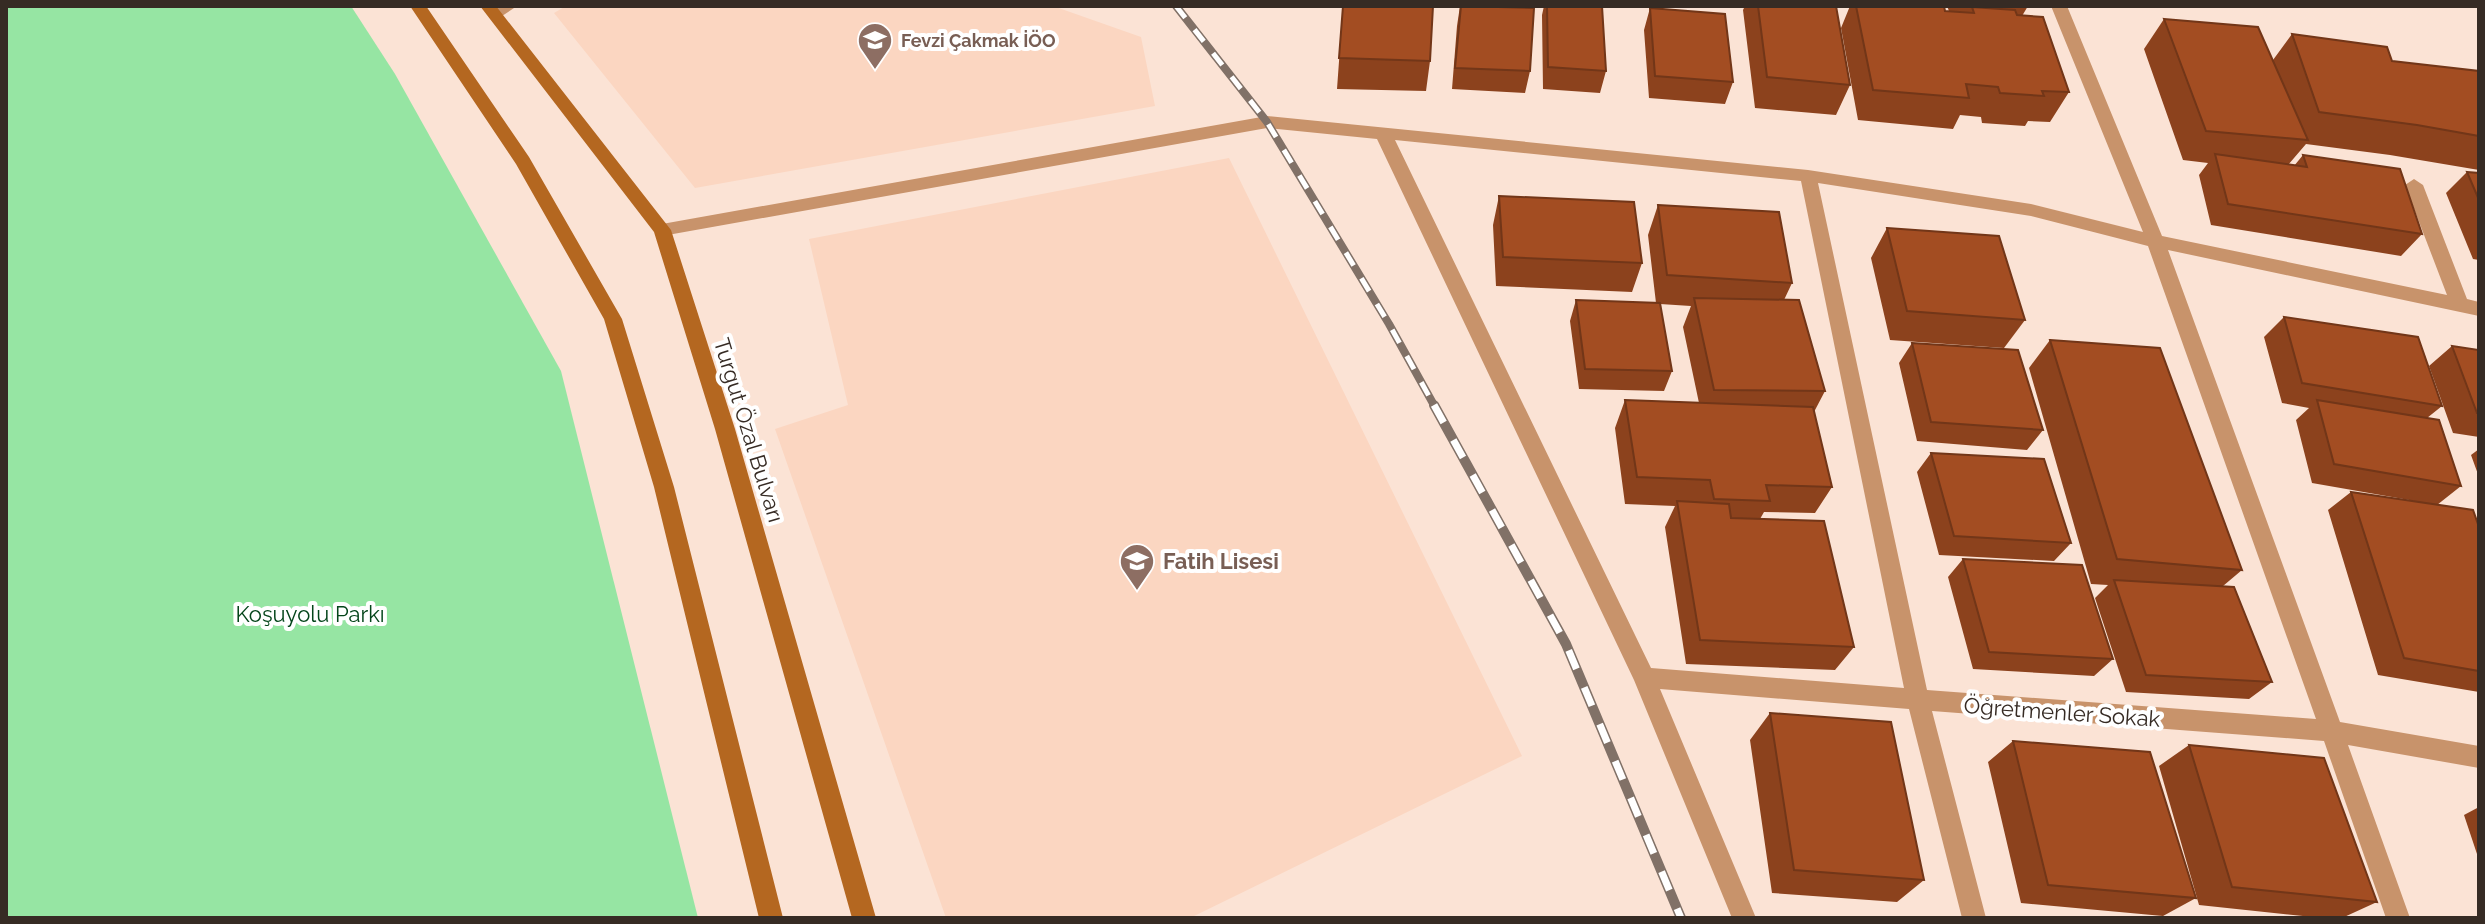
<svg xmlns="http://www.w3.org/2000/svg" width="2485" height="924" font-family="Raleway,sans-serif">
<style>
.built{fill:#fbd6c1}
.green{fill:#96e5a3}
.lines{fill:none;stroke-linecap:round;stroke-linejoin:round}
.minor{fill:#c8936b;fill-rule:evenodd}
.secondary{fill:#b46720;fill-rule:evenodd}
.rail-far1-casing{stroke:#817167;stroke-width:8}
.rail-casing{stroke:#817167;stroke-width:10}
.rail-far1{stroke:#fff;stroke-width:5;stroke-dasharray:15;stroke-linecap:butt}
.rail{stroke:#fff;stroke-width:7;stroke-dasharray:20;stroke-linecap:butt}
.wall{fill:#8c421d}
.building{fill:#a34d22;stroke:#723618;stroke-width:2}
.labels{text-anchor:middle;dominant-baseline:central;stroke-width:8;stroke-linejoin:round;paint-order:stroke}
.far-education-label{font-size:18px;font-weight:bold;fill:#785e54;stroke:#fff;text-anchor:start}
.street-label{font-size:22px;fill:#362b24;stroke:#fff}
.education-label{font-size:22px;font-weight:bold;fill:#785e54;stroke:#fff;text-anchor:start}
.park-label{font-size:22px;fill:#04451a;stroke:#fff}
</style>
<rect width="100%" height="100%" fill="#fbe3d5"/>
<!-- built -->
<path class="built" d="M566 6H1053L1141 37 1155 106 695 188 554 13Z
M1229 158 1522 756 1190 918H946L775 429 848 405 809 239Z"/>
<!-- green -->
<path class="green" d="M6 6H351L395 74 561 371 698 918H6Z"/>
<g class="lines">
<!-- minor -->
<path class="minor" d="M498 6H517L499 18H489V12Z
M2051 6H2067L2162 236 2447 295 2405 185 2414 179 2423 185 2467 299 2479 302V316L2168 250 2340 722 2479 746V768L2348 745 2410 918H2386L2324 741 1932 711 1986 918H1962L1909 709 1660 689 1756 918H1732L1634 680 1377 139 1267 128 662 236 653 230 662 224 1267 116 1808 170 2031 204 2143 232ZM1395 140 1801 181 1904 688 1651 668ZM1818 183 2031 216 2148 246 2316 719 1927 690Z"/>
<!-- secondary -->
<path class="secondary" d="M410 6H426L529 157 622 319 674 487 783 918H759L654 487 604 319 516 164Z
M480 6H496L671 230 735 429 876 918H852L715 429 654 232Z"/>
<!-- rail-far1 casing -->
<g class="rail-far1-casing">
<path id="rail-far1" d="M1176 6 1267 122 1389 324 1435 407"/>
</g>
<!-- rail casing -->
<g class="rail-casing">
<path id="rail" d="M1434 405 1566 644 1681 918"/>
</g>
<!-- rail-far1 -->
<use href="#rail-far1" class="rail-far1"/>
<!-- rail -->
<use href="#rail" class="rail"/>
</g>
<!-- wall -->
<path class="wall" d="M1343 6 1430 61 1426 91 1337 89Z
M1460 6 1530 71 1525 93 1452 89 1457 26Z
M1544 6H1602L1606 71 1600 93 1543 89 1542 15Z
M1745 6H1836L1850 85 1836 115 1755 108 1743 10Z
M1850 6H1944L1945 11H1949L1947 6H2028L2022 16 2069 92 2050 122 2028 121 2025 126 1982 123 1981 117 1960 115 1953 129 1858 120 1841 28Z
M1650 8 1733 82 1725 104 1649 98 1644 30Z
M2164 19 2273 60 2292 34 2392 61 2479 71V170L2390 155 2306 144 2288 165 2294 166 2303 155 2422 234 2401 256 2211 225 2199 175 2208 163 2183 160 2144 49Z
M2467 172 2479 173V260L2473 259 2446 193Z
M1499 196 1642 263 1632 292 1496 286 1493 225Z
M1658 205 1792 283 1784 300 1825 391 1814 412 1832 487 1815 513 1764 512 1760 519 1854 647 1835 670 1686 664 1665 527 1675 506 1625 504 1615 428 1625 400 1699 403 1683 327 1691 306 1660 304 1672 371 1664 391 1579 389 1570 321 1576 300 1656 303 1648 235Z
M1887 228 2025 320 2004 348 1890 340 1871 258Z
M2284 317 2442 406 2427 418 2461 486 2437 505 2479 527V692L2378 675 2328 510 2351 492 2415 501 2312 483 2296 420 2309 408 2282 403 2264 337Z
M2050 340 2242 570 2223 586 2272 682 2249 699 2126 692 2095 598 2108 585 2091 584 2029 368Z
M1912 343 2043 430 2027 450 1917 441 1899 363Z
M2452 346 2479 350V437L2453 433 2429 366Z
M2479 449V477L2471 455Z
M1931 453 2071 543 2054 561 1939 555 1917 472Z
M1963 559 2113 659 2094 676 1973 669 1948 577Z
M1770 713 1924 880 1897 902 1772 893 1750 740Z
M2013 741 2196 898 2163 916 2021 903 1988 762Z
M2189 745 2377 902 2342 918H2322L2199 905 2159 766Z
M2479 807V860L2464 815Z"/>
<!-- building -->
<path class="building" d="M1343 6H1433L1430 61 1339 58Z
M1461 6 1534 8 1530 71 1455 68Z
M1547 6H1602L1606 71 1548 67Z
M1758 6H1836L1850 85 1767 77Z
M1856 6H1944L1945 11 1974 13 1972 7 2015 10 2017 15 2043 17 2069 92 2042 91 2044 96 2000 93 1998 87 1966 84 1969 98 1873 90Z
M1650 8 1725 14 1733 82 1655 76Z
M2164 19 2258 27 2308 140 2206 131Z
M2292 34 2387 47 2392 61 2479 71V136L2417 125 2319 112Z
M2215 154 2307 167 2303 155 2400 169 2422 234 2228 204Z
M2467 172 2479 173V200Z
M1499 196 1634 202 1642 263 1503 257Z
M1658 205 1779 212 1792 283 1667 275Z
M1887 228 1999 236 2025 320 1907 311Z
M1694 298 1799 300 1825 391 1714 390Z
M1576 300 1660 303 1672 371 1585 369Z
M2284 317 2418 337 2442 406 2302 383Z
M2050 340 2160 348 2242 570 2117 559Z
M1912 343 2018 350 2043 430 1931 422Z
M2452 346 2479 350V413H2477Z
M1625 400 1813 407 1832 487 1766 485 1770 501 1714 499 1710 480 1637 477Z
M2317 400 2439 420 2461 486 2334 464Z
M1931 453 2044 459 2071 543 1954 536Z
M2351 492 2473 510 2479 527V671L2404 658Z
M1677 501 1729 504 1731 518 1824 521 1854 647 1700 640Z
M1963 559 2082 565 2113 659 1989 652Z
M2114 580 2234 587 2272 682 2146 675Z
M1770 713 1891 722 1924 880 1794 870Z
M2013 741 2150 752 2196 898 2048 885Z
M2189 745 2324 758 2377 902 2232 887Z"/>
<!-- icons -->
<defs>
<g id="school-pin" transform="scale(1.8)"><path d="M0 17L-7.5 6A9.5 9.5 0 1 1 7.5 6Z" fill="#8d6e63" stroke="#fff"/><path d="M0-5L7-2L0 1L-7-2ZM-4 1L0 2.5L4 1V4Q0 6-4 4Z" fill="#fff"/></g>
</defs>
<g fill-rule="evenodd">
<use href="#school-pin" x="875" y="40"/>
<use href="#school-pin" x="1137" y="561"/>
</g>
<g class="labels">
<!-- far-education labels -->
<g class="far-education-label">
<text x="901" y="40">Fevzi Çakmak İÖO</text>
</g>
<!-- street labels -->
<g class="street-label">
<text transform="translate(749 430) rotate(73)">Turgut Özal Bulvarı</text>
<text transform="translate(2062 712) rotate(4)">Öğretmenler Sokak</text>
</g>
<!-- education labels -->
<g class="education-label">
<text x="1163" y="561">Fatih Lisesi</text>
</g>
<!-- park labels -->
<g class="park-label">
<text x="310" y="614">Koşuyolu Parkı</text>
</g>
</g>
<!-- border -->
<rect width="2485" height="924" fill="none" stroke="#362b24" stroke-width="16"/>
</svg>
